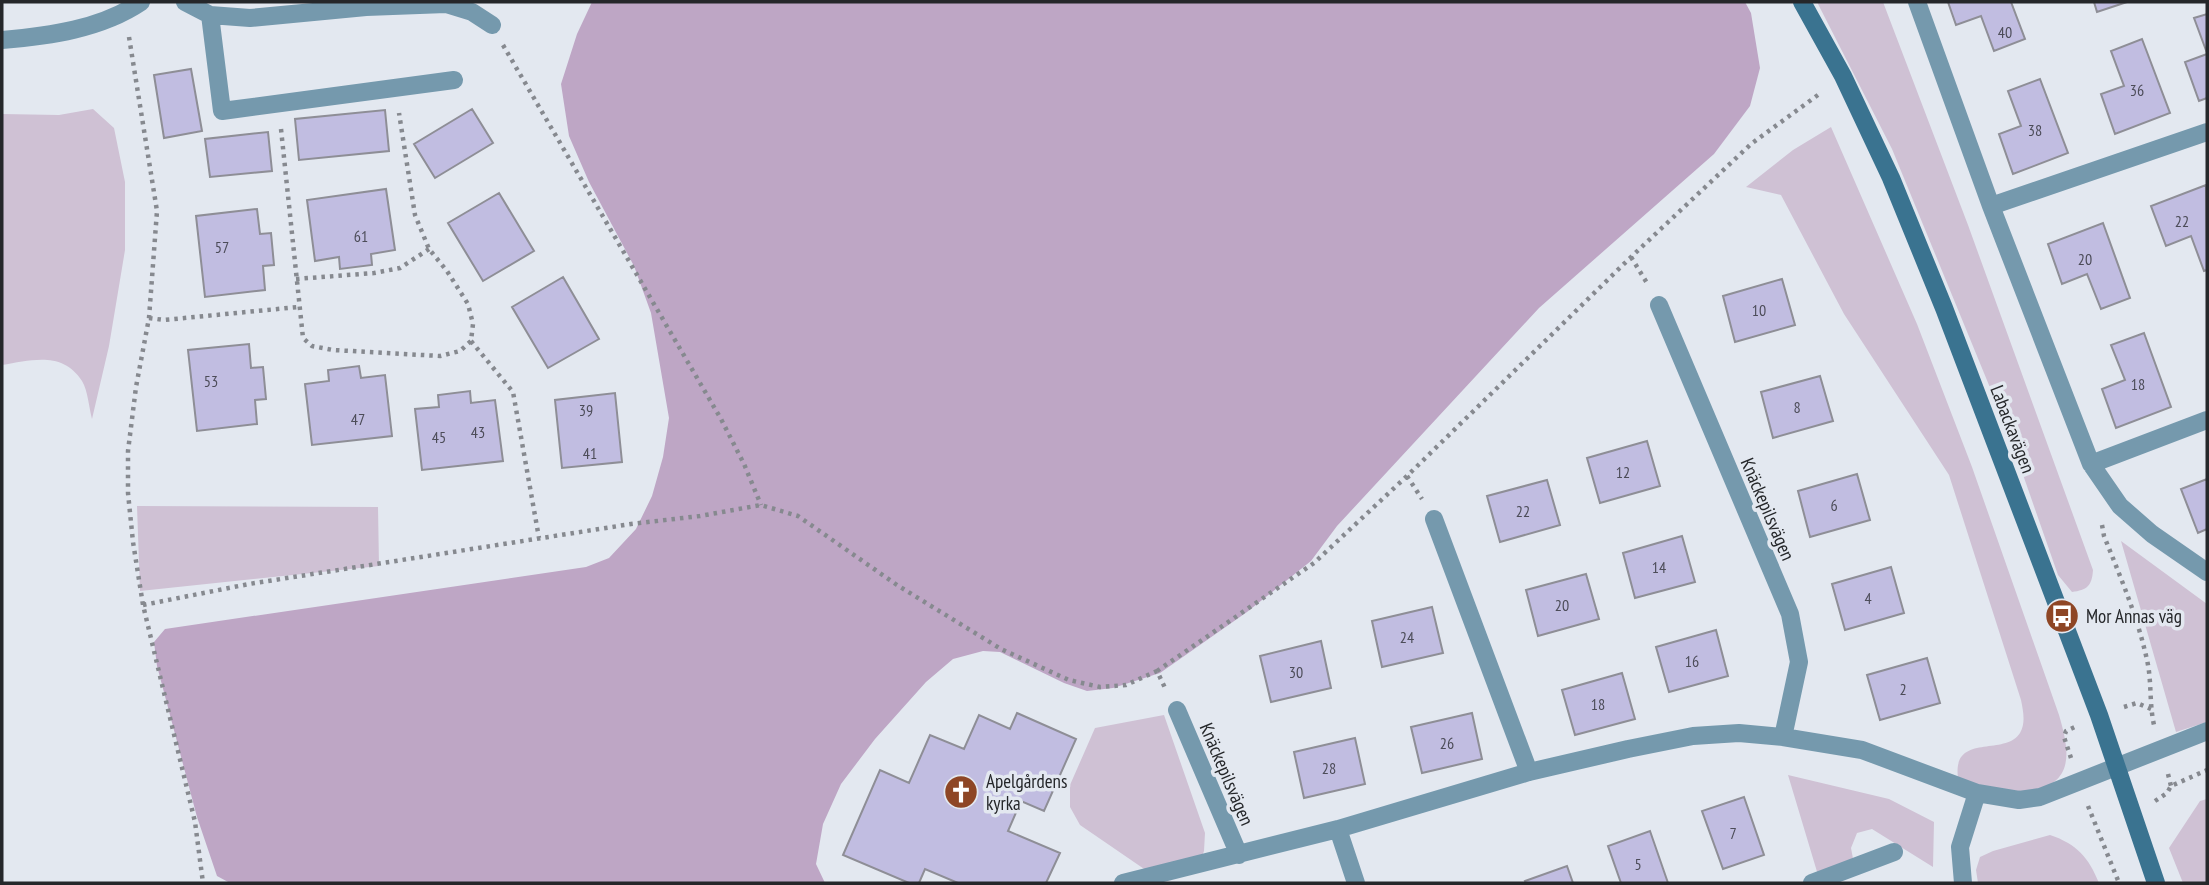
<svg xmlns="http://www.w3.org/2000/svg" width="2209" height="885" font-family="'PT Sans Narrow',sans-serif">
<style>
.green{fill:#cfc1d4}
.forest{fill:#bea6c5}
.building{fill:#c1bde1;stroke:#8e8e96;stroke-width:2}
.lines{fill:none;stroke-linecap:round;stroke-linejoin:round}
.path{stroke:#86898f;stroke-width:4.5;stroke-dasharray:3.5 5;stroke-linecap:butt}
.lane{stroke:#7599ad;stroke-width:18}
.street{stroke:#7599ad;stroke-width:18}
.secondary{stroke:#3a7390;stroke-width:18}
.labels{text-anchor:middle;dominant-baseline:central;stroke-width:7;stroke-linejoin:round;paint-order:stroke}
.number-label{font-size:16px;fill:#4c4c58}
.street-label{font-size:19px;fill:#25272a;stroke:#e3e8f0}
.poi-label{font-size:19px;fill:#25272a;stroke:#e3e8f0;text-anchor:start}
</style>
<rect width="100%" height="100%" fill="#e3e8f0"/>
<!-- green -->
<path class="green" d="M1817 2H1883L1968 225 2093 570C2092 586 2087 590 2072 592L2058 575 2007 429 1892 149Z
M93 109 114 128 125 182V250L109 346 92 419C89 408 88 391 82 381 63 351 32 360 2 365V114L59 115Z
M1831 127 1917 324 1972 467 2059 715C2069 749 2076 783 2031 791 2025 793 2016 796 2010 795 1993 794 1974 783 1958 778 1952 732 2005 757 2020 733 2026 723 2023 710 2021 700L1949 475 1844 314 1781 195 1746 187 1793 150Z
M137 506 378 507 379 566 140 591Z
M2121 541 2207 604V722L2176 732Z
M1164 715 1205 833 1204 851 1200 862 1150 873 1080 825 1070 807V785L1095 728Z
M1788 775 1889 799 1934 822 1933 867 1872 829 1857 833 1851 848 1854 864 1818 875Z
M2207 799V883H2183L2169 848 2200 801Z
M2050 835C2077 844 2089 858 2099 883H1978L1976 870 1980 857 1993 851Z"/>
<!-- forest -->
<path class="forest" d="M592 2H1745L1751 13 1760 68 1750 106 1714 154 1539 308 1337 526 1311 561 1247 612 1160 673 1113 688 1087 691 1064 683 1000 652 983 651 953 659 926 682 875 739 841 784 823 824 816 864 825 883H230L217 876 197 817 157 666 154 642 165 629 586 567 609 558 636 529 652 496 663 457 669 418 651 313 634 266 589 182 569 136 561 84 577 34Z"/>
<!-- building -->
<path class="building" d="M1948 2H2011L2025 39 1994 51 1981 16 1956 25Z
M2094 2H2127L2097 12Z
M2207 14V53L2194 18Z
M2142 39 2170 113 2115 134 2101 94 2124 86 2111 51Z
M2207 54V98L2199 101 2185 62Z
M191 69 202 131 164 138 154 75Z
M2040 79 2068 153 2013 174 1999 134 2021 126 2008 91Z
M472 109 493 143 435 178 414 144Z
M385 110 389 151 299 160 295 119Z
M268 132 272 171 210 177 205 139Z
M2206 185 2207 270 2204 271 2191 236 2166 246 2151 206Z
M386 189 395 250 371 254 372 265 340 269 339 257 315 261 307 200Z
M499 193 534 251 483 281 448 223Z
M257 209 260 234 271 233 274 265 263 266 265 290 205 297 196 216Z
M2103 223 2130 298 2101 309 2087 274 2062 284 2048 244Z
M563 277 599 339 548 368 512 307Z
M1782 279 1795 325 1735 342 1723 296Z
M2144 333 2171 407 2116 428 2102 389 2125 380 2111 345Z
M249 344 251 368 263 367 266 399 255 400 257 424 197 431 188 350Z
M359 366 361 378 385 375 392 436 312 445 305 384 329 381 328 370Z
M1820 376 1833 421 1773 438 1761 392Z
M470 391 471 403 495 400 503 461 422 470 415 409 439 407 438 395Z
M615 393 622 462 562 468 555 400Z
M1647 441 1660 486 1600 503 1587 458Z
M1857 474 1870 520 1810 537 1798 491Z
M2207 479V529L2198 533 2181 489Z
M1547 480 1560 525 1500 542 1487 496Z
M1682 536 1695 582 1635 598 1623 553Z
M1891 567 1904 613 1845 630 1832 584Z
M1586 574 1599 619 1538 636 1526 590Z
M1432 607 1443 653 1382 667 1372 621Z
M1716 630 1728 676 1669 692 1656 647Z
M1321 641 1331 688 1271 702 1260 656Z
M1927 658 1940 703 1880 720 1867 675Z
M1622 673 1635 719 1575 735 1562 690Z
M1017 713 1076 739 1044 811 1021 801 1008 831 1060 853 1046 883H958L925 869 919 883H909L843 855 880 770 909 783 930 735 964 749 979 715 1010 729Z
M1472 713 1482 759 1422 773 1411 727Z
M1355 738 1365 784 1304 798 1294 752Z
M1744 797 1764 855 1723 869 1702 811Z
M1650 831 1668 883H1621L1608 846Z
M1567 866 1573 883H1526L1525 881Z"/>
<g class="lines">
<!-- path -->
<path class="path" d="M129 37 157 211 149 318 136 387 128 451V493L133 542 143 605 195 822 203 883
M503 45 721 419 744 464 761 505
M281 129 303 338 312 346 333 350 440 356 460 351 471 341 473 324 468 304 447 271 429 249 415 215 399 113
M1631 257 1647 283
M296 279 374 273 400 268 429 249
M149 318 164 320 298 307
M471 341 513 392 539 538
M1407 476 1422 499
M2102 525 2104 536C2120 576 2138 618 2147 660 2152 682 2149 703 2154 725
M143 605 249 584 631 524 700 516 761 505 798 516 897 585 1001 649 1069 680 1100 687 1126 685 1157 671 1166 690
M1157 671 1314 563 1407 476 1631 257 1751 144 1822 92
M2124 707 2137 703 2151 709
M2071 758 2064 737 2066 731 2077 726
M2168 774 2171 786
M2155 801 2167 793 2171 786 2207 770
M2088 806 2119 883"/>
<!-- lane -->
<path class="lane" d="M185 2 210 15 250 18 366 7 446 4 472 12 492 25
M210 15 222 111 454 80"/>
<!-- street -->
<path class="street" d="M1917 2 1991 206 2091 464 2120 506 2152 534 2207 572
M2 40C49 36 101 29 141 2
M1991 206 2207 132
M1659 305 1790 614 1799 662 1783 737
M2091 464 2207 420
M1434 519 1529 772
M1177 710 1239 855
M1338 829 1356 883
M1123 883 1338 829 1529 772 1628 749 1693 736 1739 733 1783 737 1862 750 1977 793 2019 800 2040 797 2207 731
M1812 883 1894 852
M1963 883 1960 847 1977 793"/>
<!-- secondary -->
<path class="secondary" d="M1802 2 1843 76 1891 178 1944 308 2099 715 2156 883"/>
</g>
<!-- icons -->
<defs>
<g id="bus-disc" transform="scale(1.75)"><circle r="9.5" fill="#8e4625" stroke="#e3e8f0"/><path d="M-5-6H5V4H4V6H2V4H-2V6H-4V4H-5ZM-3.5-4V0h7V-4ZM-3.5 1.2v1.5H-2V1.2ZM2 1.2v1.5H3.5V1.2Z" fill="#fff"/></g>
<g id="church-disc" transform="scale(1.75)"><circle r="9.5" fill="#8e4625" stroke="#e3e8f0"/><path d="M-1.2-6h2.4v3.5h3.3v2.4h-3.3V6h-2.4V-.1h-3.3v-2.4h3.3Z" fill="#fff"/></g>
</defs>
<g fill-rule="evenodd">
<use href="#bus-disc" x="2062" y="616"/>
<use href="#church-disc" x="961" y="792"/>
</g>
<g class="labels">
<!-- number labels -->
<g class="number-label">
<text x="2005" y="32">40</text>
<text x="2137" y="90">36</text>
<text x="2035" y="130">38</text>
<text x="2182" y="221">22</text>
<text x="361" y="236">61</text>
<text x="222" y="247">57</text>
<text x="2085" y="259">20</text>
<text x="1759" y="310">10</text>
<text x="211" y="381">53</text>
<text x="2138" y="384">18</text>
<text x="1797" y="407">8</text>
<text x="586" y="410">39</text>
<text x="358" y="419">47</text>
<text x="478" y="432">43</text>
<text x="439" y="437">45</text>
<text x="590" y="453">41</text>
<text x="1623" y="472">12</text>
<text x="1834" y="505">6</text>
<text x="1523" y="511">22</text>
<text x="1659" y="567">14</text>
<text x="1868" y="598">4</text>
<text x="1562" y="605">20</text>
<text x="1407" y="637">24</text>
<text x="1692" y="661">16</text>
<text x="1296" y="672">30</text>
<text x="1903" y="689">2</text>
<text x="1598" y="704">18</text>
<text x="1447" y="743">26</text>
<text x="1329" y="768">28</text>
<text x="1733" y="833">7</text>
<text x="1638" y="864">5</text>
</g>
<!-- street labels -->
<g class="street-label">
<text transform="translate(2013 429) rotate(69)">Labackavägen</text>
<text transform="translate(1768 509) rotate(67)">Knäckepilsvägen</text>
<text transform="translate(1227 774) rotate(67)">Knäckepilsvägen</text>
</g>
<!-- poi labels -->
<g class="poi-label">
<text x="2086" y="616">Mor Annas väg</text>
<text x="986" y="781">Apelgårdens<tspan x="986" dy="22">kyrka</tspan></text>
</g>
</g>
<!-- border -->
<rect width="2209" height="885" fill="none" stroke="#25272a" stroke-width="7"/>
</svg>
